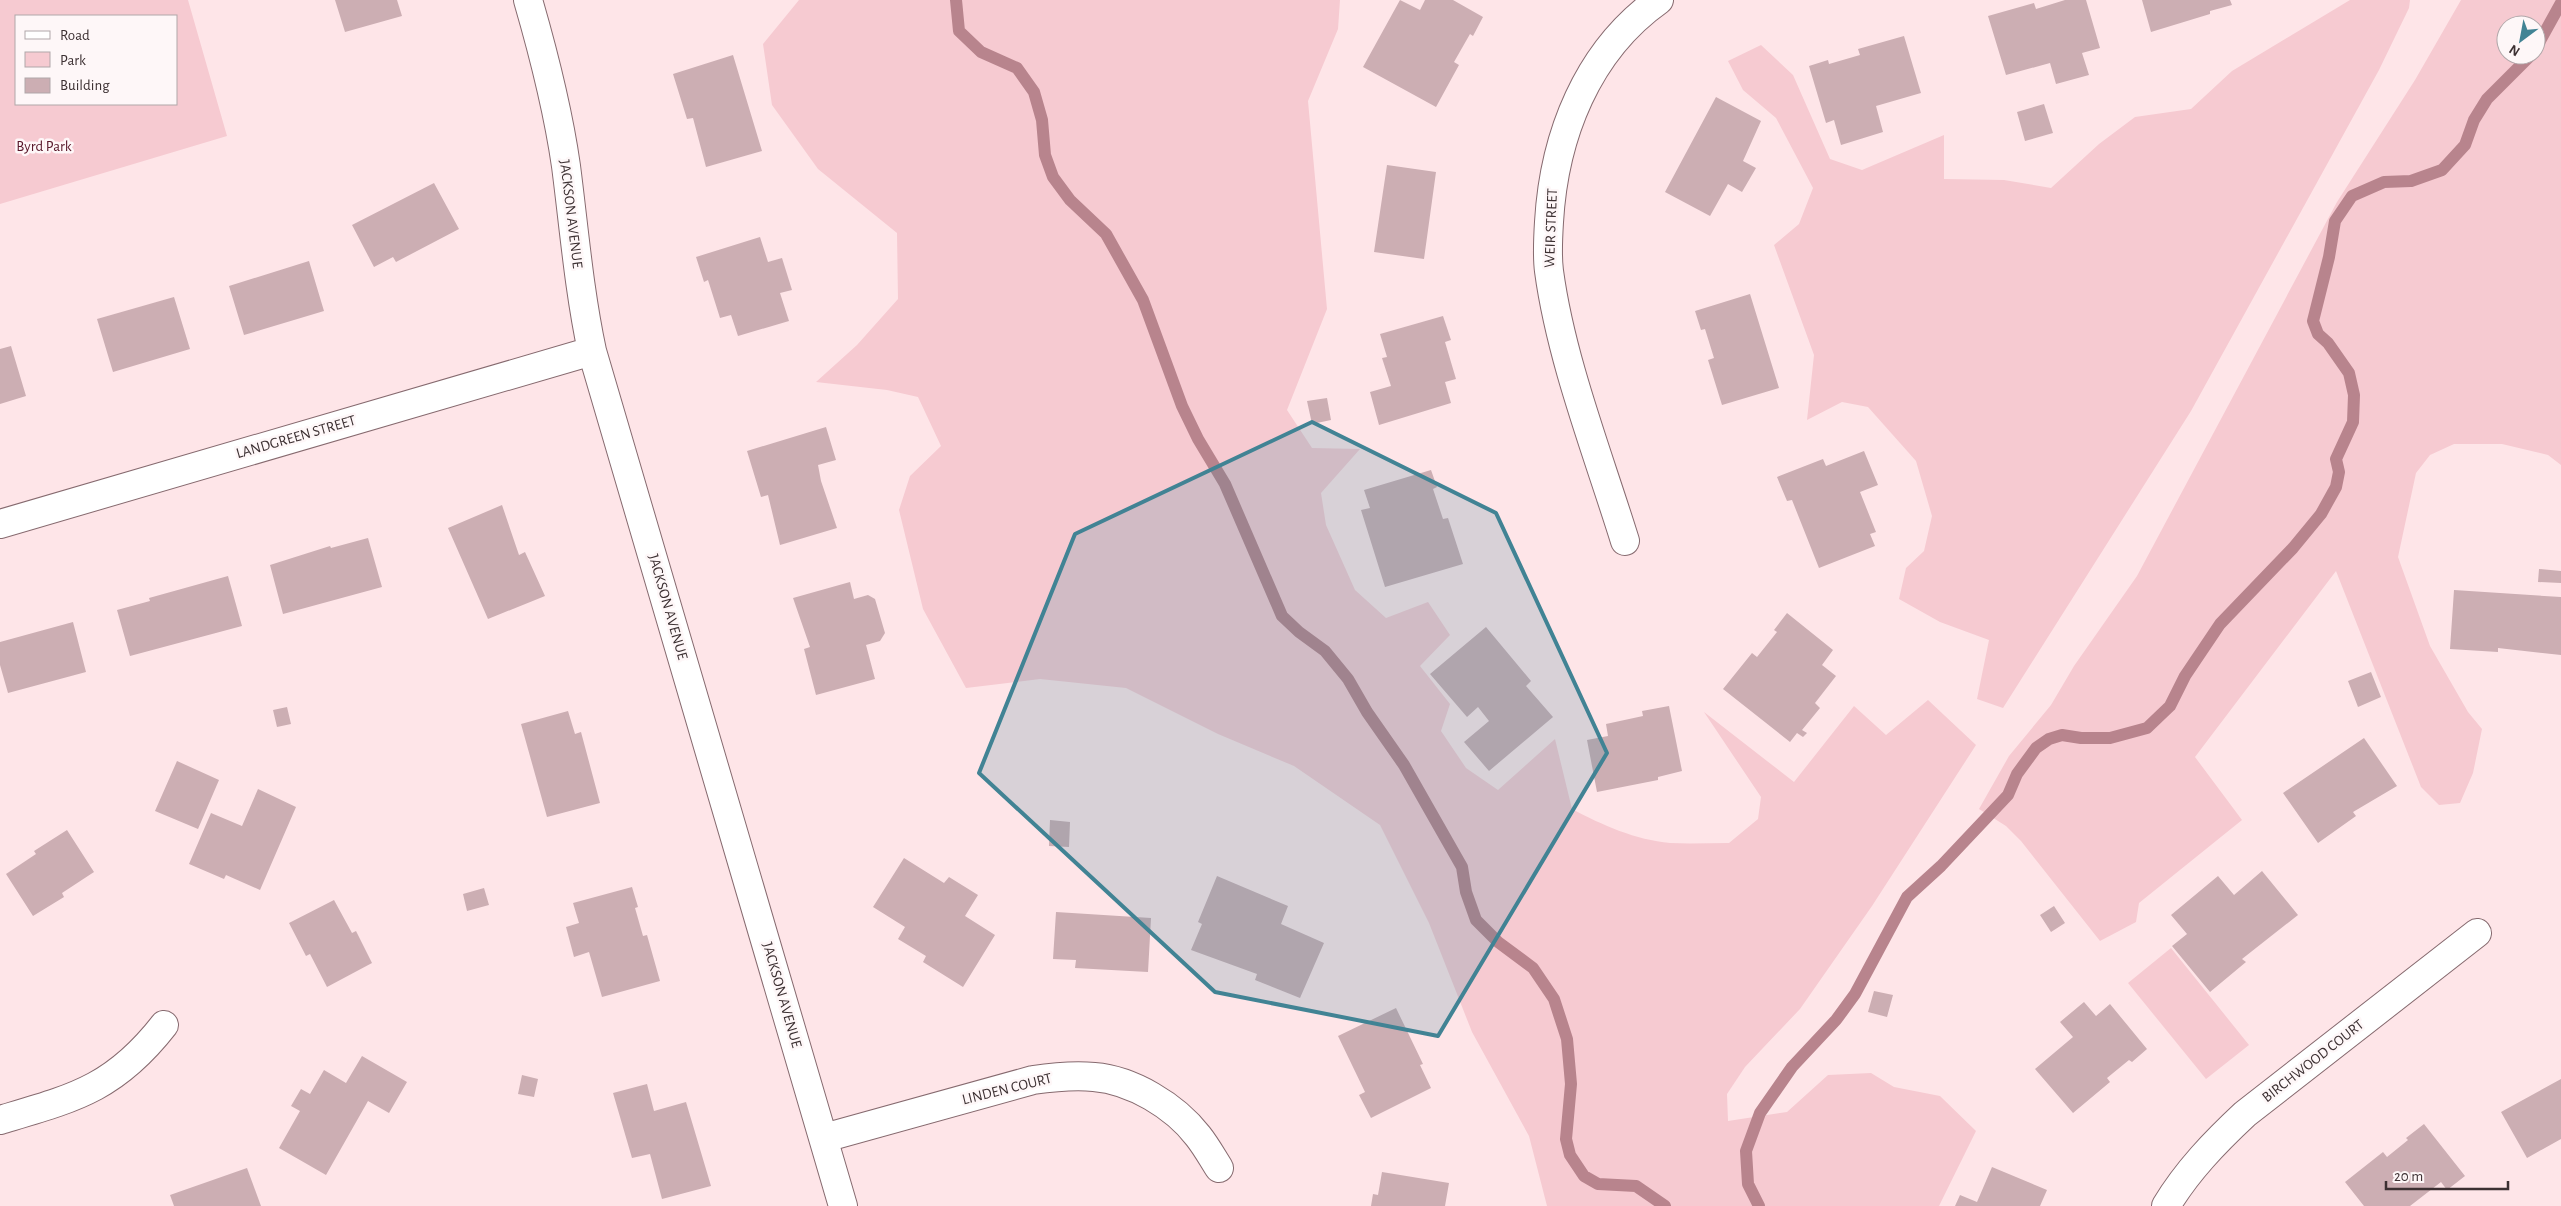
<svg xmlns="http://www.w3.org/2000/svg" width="2561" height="1206" font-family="'Alegreya Sans',sans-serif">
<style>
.green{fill:#f6cad1;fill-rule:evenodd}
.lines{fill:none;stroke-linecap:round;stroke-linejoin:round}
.stream{stroke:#b8848d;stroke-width:12}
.building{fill:#ccaeb3}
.minor-casing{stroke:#866a6f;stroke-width:30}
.minor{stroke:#fff;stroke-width:28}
.marked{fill:#418394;fill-opacity:0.2;stroke:#418394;stroke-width:4;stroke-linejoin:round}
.labels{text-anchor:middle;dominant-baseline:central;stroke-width:5;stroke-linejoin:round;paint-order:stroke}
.park-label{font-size:15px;fill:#571629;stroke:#fef7f8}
.street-label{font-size:15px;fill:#3c3032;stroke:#fef7f8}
</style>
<rect width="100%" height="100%" fill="#fee5e8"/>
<!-- green -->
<path class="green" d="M0 0H188L227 136 0 204ZM16 16H176V104H16Z
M799 0H1340L1338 29 1308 101 1327 309 1287 410 1312 448 1360 449 1321 493 1326 525 1355 590 1386 618 1428 602 1450 635 1420 666 1450 704 1441 731 1466 768 1498 790 1555 739 1572 809C1602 825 1636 840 1670 843 1690 844 1709 843 1729 843L1758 819 1761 797 1704 712 1794 782 1854 706 1886 735 1928 700 1976 745 1872 906 1800 1009 1745 1067 1727 1094 1728 1121 1787 1112 1828 1075 1871 1073 1894 1087 1940 1096 1976 1131 1939 1206H1547L1529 1136 1472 1032 1429 923 1380 825 1294 766 1218 734 1126 688 1040 679 966 688 923 609 899 510 910 476 941 446 918 397 887 390 816 382 857 345 898 299 897 233 818 169 772 105 763 44Z
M2350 0H2410L2409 8 2379 70 2191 411 2003 708 1977 699 1989 640 1940 622 1899 599 1906 568 1924 551 1932 516 1916 461 1868 407 1842 402 1807 420 1814 355 1774 245 1799 224 1813 188 1776 118 1743 90 1728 61 1761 45 1793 75 1830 159 1862 170 1944 135V179L2004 180 2051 188 2099 144 2135 117 2191 109 2232 71Z
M2461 0H2561V465L2548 455 2502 444H2454L2430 455 2416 473 2398 557 2430 646 2468 712 2482 729 2473 773 2460 803 2439 805 2421 787 2336 571 2195 757 2242 820 2139 903 2136 922 2100 941 2021 841 2006 826 1979 809 2009 756 2051 705 2074 666 2137 576 2337 202 2415 80ZM2506 25H2536V55H2506Z
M2171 948 2249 1045 2206 1079 2128 983Z"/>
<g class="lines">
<!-- stream -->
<path class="stream" d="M956 0 959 31 981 52 1017 68 1034 92 1042 120 1045 155 1053 177 1070 200 1106 234 1143 300 1182 406 1198 439 1225 484 1282 616 1299 632 1325 651 1348 679 1367 712 1404 765 1462 867 1466 892 1476 920 1498 942 1533 968 1554 999 1567 1039 1571 1084 1566 1139 1570 1155 1584 1176 1598 1184 1636 1186 1665 1206
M2536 48 2561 3
M1759 1206 1748 1184 1746 1151 1760 1113 1792 1067 1836 1020 1855 994 1907 897 1941 866 2008 795 2017 774 2036 748 2049 739 2062 735 2081 738H2110L2147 728 2170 706 2185 676 2220 624 2293 548 2321 514 2336 487 2339 472 2336 459 2353 422 2354 395 2349 373 2328 343 2318 334 2313 321 2329 257 2335 221 2352 196 2384 182 2411 181 2442 170 2465 145 2474 120 2487 99 2531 55"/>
</g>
<!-- building -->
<path class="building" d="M335 0H397L402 16 345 32Z
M1400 0 1420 10 1425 0H1453L1483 17 1473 36 1470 34 1454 62 1459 65 1436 107 1363 67Z
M2065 0H2086L2100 48 2082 53 2089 75 2056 84 2050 63 2006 75 1988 16 2034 3 2036 9Z
M2142 0H2230L2232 5 2210 11V14L2151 32Z
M1904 36 1921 93 1876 106 1883 132 1841 145 1834 120 1826 123 1809 66 1828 60 1829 64 1860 55 1858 49Z
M733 55 762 151 706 167 693 118 687 119 673 74Z
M1716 97 1761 121 1743 161 1756 168 1742 192 1728 184 1710 216 1665 192Z
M2044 104 2053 133 2025 141 2017 112Z
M1387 165 1436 172 1424 259 1374 252Z
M434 183 459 229 396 262 393 257 374 267 352 225Z
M760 237 768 262 782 258 792 290 780 293 789 321 738 336 731 315 720 318 708 280 704 282 696 257Z
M309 261 324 311 244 335 229 286Z
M1750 294 1779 388 1722 405 1708 360 1714 358 1705 329 1701 330 1695 311Z
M174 297 190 349 113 372 97 319Z
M1443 316 1451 340 1445 342 1456 379 1445 382 1451 403 1379 425 1370 392 1391 386 1382 358 1387 357 1380 334Z
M11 346 26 396 0 404V349Z
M1327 398 1331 420 1312 424 1307 401Z
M826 427 836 460 818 465 821 481 837 528 780 545 768 495 761 497 747 451Z
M1864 451 1878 485 1860 492 1876 532 1870 534 1875 546 1819 568 1792 500 1787 501 1777 477 1823 459 1826 466Z
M1431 470 1437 487 1433 489 1443 519 1448 518 1463 564 1385 587 1361 510 1370 508 1364 490Z
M502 505 519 555 525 552 545 596 488 619 448 528Z
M368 538 382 587 283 614 270 565 330 546 331 548Z
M2539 569 2561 571V583L2538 582Z
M228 576 242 626 130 656 117 610 150 601 149 598Z
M850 582 854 599 868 595 875 599 885 633 880 641 866 645 875 679 816 695 804 649 810 647 793 598Z
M2454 590 2561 597V655L2498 648V652L2450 649Z
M1787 613 1833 650 1822 665 1836 676 1815 703 1820 708 1802 730 1807 733 1803 737 1797 733 1790 742 1723 689 1752 653 1757 657 1777 632 1774 630Z
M73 622 86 672 8 693 0 665V642Z
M1486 627 1531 681 1526 686 1553 717 1489 771 1464 742 1489 721 1478 707 1467 717 1430 674Z
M2371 672 2381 697 2358 707 2348 681Z
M1669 706 1682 771 1658 777V780L1597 792 1587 740 1608 736 1606 724 1643 716 1642 711Z
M287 707 291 724 277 727 273 710Z
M568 711 575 734 581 732 600 803 547 817 521 724Z
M2364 738 2397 786 2353 812 2356 816 2318 843 2283 793Z
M177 761 219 780 198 829 155 811Z
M258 789 296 807 260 890 226 875 224 879 189 864 211 813 242 826Z
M1050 820 1070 822 1069 847 1049 846Z
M67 830 94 872 62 893 64 897 33 916 6 874 36 854 34 851Z
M904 858 944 883 949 877 978 895 965 916 995 935 963 987 923 962 926 956 898 939 905 927 873 907Z
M2262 871 2298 915 2242 959 2246 962 2210 992 2172 946 2187 934 2171 915 2218 876 2234 895Z
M1217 876 1288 906 1281 924 1324 943 1300 998 1255 980 1257 974 1191 950 1202 924 1198 922Z
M632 887 638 907 635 908 643 936 647 935 660 981 602 997 589 952 574 957 566 927 579 923 573 903Z
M484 888 489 905 467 911 463 894Z
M334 900 352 933 356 931 372 963 327 987 310 954 306 956 289 923Z
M2054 906 2065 923 2051 932 2040 915Z
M1056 912 1151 918 1148 972 1075 968 1076 960 1053 959Z
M1874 991 1893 995 1887 1017 1868 1012Z
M2084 1002 2096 1016 2110 1004 2147 1049 2132 1062 2129 1060 2107 1078 2110 1082 2073 1113 2035 1069 2073 1037 2060 1022Z
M1396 1008 1423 1064 1420 1065 1431 1088 1371 1118 1359 1095 1365 1092 1338 1036Z
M362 1056 407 1082 389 1113 368 1101 326 1175 279 1148 300 1111 291 1106 301 1089 310 1094 324 1070 346 1083Z
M522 1075 538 1079 534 1097 518 1094Z
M2561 1079V1139L2527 1158 2501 1112Z
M647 1084 654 1111 686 1102 711 1186 662 1199 650 1154 632 1158 613 1093Z
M2424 1124 2465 1176 2447 1190 2441 1182 2410 1206H2364L2345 1182 2383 1152 2387 1157 2408 1140 2406 1138Z
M1992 1167 2047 1190 2040 1206H1955L1960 1195 1977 1202Z
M247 1168 261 1206H174L170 1195Z
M1382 1172 1449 1183 1445 1206H1371L1373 1194 1378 1195Z"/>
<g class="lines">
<!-- minor casing -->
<g class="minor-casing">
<path id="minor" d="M528 0C544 55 558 110 566 166 574 228 579 290 592 351L843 1206
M0 524 592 351
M1625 541C1598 454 1561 360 1549 271 1547 256 1548 238 1549 222 1554 136 1587 51 1659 0
M0 1120C74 1098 114 1089 164 1025
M824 1138 1033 1080C1054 1077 1073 1075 1094 1077 1132 1080 1175 1106 1198 1136 1206 1146 1212 1157 1219 1168
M2166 1206C2187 1171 2215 1142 2245 1114L2477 933"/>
</g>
<!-- minor -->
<use href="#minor" class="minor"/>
</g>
<!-- marked area -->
<path class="marked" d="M1312 422 1496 513 1607 753 1438 1036 1215 992 979 773 1075 534Z"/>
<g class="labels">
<!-- park labels -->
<g class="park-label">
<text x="44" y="146">Byrd Park</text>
</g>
<!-- street labels -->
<g class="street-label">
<text transform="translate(571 214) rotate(83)">JACKSON AVENUE</text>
<text transform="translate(1551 228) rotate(-88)">WEIR STREET</text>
<text transform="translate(296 437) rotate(-16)">LANDGREEN STREET</text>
<text transform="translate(668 607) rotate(74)">JACKSON AVENUE</text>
<text transform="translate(782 995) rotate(74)">JACKSON AVENUE</text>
<text transform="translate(2313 1061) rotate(-38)">BIRCHWOOD COURT</text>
<text transform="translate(1007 1089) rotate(-14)">LINDEN COURT</text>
</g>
</g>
<!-- legend -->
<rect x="15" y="15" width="162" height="90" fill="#fef7f8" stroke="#b0a7a9"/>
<rect x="25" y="31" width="25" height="8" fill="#ffffff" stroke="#b0a7a9"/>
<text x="60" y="40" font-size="15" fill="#3c3032">Road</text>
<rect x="25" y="52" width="25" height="15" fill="#f6cad1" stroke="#b0a7a9"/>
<text x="60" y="65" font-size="15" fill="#3c3032">Park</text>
<rect x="25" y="78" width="25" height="15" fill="#ccaeb3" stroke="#b0a7a9"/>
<text x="60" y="90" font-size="15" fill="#3c3032">Building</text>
<!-- north arrow -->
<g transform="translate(2521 40) rotate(212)"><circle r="24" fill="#fef7f8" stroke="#b0a7a9"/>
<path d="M0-4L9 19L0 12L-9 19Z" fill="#418394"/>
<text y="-8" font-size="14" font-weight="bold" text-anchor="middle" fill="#3c3032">N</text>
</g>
<!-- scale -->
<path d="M2386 1181v8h122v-8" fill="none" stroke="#3c3032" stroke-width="2.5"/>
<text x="2394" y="1181" font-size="15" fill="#3c3032" stroke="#fef7f8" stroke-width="4" paint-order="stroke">20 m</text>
</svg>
